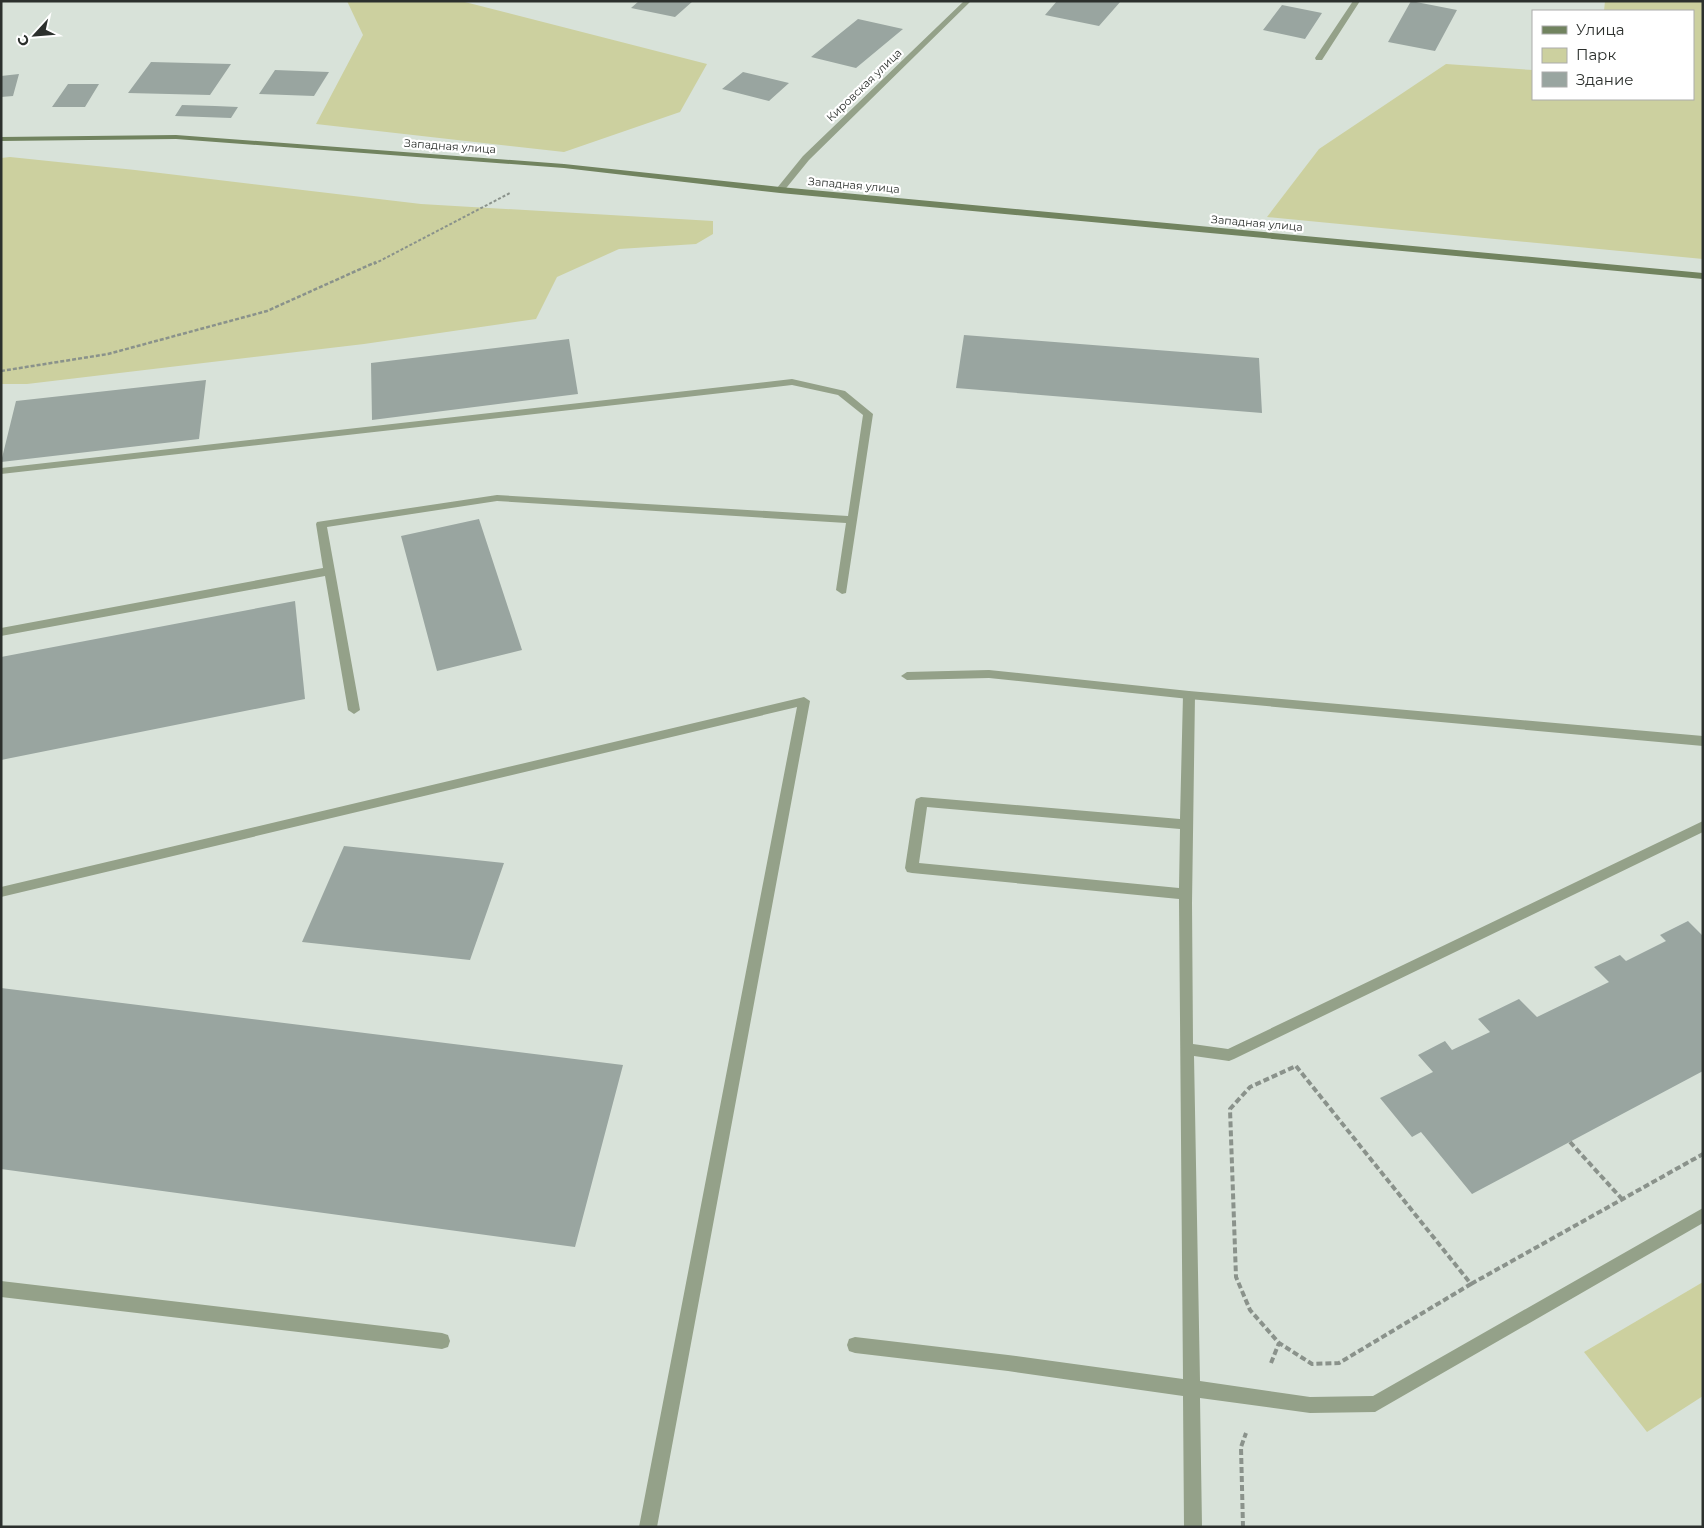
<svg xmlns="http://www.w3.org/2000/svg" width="1704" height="1528" font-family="Montserrat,sans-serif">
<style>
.green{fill:#ccd09f}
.building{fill:#99a5a0}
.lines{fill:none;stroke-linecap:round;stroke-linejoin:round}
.path-far2{stroke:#8a928b;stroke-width:2;stroke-dasharray:3 2;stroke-linecap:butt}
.path-far1{stroke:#8a928b;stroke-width:2.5;stroke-dasharray:4 2;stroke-linecap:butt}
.path{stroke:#8a928b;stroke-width:4;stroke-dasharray:6 3;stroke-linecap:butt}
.lane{fill:#94a189;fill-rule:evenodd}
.street{fill:#94a189;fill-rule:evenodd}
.secondary{fill:#71835f;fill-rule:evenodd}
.labels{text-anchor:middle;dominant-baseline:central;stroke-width:4.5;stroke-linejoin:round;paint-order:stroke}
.far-street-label{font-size:11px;fill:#2c302d;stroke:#fff}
</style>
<rect width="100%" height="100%" fill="#d8e2d9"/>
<!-- green -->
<path class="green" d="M347 1H461L707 64 680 112 564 152 316 124 363 35Z
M1605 1H1703V259L1267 217 1319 149 1446 64 1533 70V99H1693V11H1604Z
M10 157 135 170 421 204 713 221V234L696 244 619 249 557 277 536 319 364 344 27 384H1V158Z
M1703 1282V1396L1647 1432 1584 1352Z"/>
<!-- building -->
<path class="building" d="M639 1H693L675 17 631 8Z
M1057 1H1121L1099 26 1045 15Z
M1411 1 1457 10 1435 51 1388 42Z
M1282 5 1322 13 1305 39 1263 30Z
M858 19 903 29 856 68 811 57Z
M151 62 231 64 210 95 128 93Z
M275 70 329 72 314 96 259 94Z
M743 72 789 83 769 101 722 89Z
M19 74 13 96 1 97V76Z
M68 84H99L85 107H52Z
M182 105 215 106 238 107 231 118 175 116Z
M964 335 1259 358 1262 413 956 388Z
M569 339 578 394 372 420 371 363Z
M206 380 199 439 1 462 16 401Z
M479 519 522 650 437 671 401 536Z
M295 601 305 699 1 760V657Z
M344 846 504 863 470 960 302 942Z
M1688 921 1703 936V1071L1472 1194 1421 1132 1412 1137 1380 1098 1433 1072 1418 1055 1445 1041 1452 1050 1490 1032 1478 1019 1519 999 1537 1017 1609 982 1594 967 1620 955 1626 961 1666 941 1660 935Z
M1 988 623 1065 575 1247 1 1169Z"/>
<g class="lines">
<!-- path-far2 -->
<path class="path-far2" d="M374 264 510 193"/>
<!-- path-far1 -->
<path class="path-far1" d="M1 371 108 354 267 311 376 262"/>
<!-- path -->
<path class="path" d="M1296 1066 1471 1284 1339 1363 1312 1364 1279 1343 1250 1310 1236 1277 1230 1109 1250 1087Z
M1570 1142 1622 1199
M1471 1284 1703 1154
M1271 1363 1279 1343
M1243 1527 1241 1447 1246 1433"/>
<!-- lane -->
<path class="lane" d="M792 379 845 391 873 414 846 593 842 594 836 590 846 523 497 501 327 527 360 710 354 714 348 710 325 576 1 636V628L323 568 316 524 317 522 497 495 848 516 863 415 838 395 792 385 1 474V468Z
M1189 691 1195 695 1192 903 1193 1044 1228 1049 1703 821V832L1234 1059 1229 1061 1194 1056 1200 1381 1310 1397 1373 1396 1703 1208V1223L1375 1412 1310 1413 1200 1398 1202 1527H1184L1183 1396 1008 1371 855 1353 849 1351 847 1345 849 1339 855 1337 1008 1355 1183 1379 1179 899 912 873 907 872 905 868 915 802 916 799 921 797 1180 819 1183 695ZM927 807 1180 829 1179 888 919 863Z
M804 697 810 701 657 1527H639L797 707 1 897V887Z
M1 1281 442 1333 448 1335 450 1341 448 1347 442 1349 1 1297Z"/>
<!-- street -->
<path class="street" d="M964 1H971L809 160 783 192H777V188L803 156Z
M1353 1H1360L1322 60H1316L1315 58Z
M989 670 1189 691 1703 736V746L1189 699 989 678 907 680 901 676 907 672Z"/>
<!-- secondary -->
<path class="secondary" d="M176 135 564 164 780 187 1703 273V279L780 193 564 168 176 139 1 141V137Z"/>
</g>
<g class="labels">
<!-- far-street labels -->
<g class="far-street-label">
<text transform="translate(864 85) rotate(-44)">Кировская улица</text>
<text transform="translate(450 146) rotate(4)">Западная улица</text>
<text transform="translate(854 185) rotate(5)">Западная улица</text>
<text transform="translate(1257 223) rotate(5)">Западная улица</text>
</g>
</g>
<!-- border -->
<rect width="1704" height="1528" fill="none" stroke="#2c302d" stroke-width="5"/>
<!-- legend -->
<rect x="1532" y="10" width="162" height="90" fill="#ffffff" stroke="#abacab"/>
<rect x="1542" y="26" width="25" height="8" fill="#71835f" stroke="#abacab"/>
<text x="1576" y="35" font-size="15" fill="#2c302d">Улица</text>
<rect x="1542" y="48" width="25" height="15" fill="#ccd09f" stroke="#abacab"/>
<text x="1576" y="60" font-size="15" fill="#2c302d">Парк</text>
<rect x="1542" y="72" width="25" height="15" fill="#99a5a0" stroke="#abacab"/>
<text x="1576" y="85" font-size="15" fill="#2c302d">Здание</text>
<!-- north arrow -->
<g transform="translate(35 35) rotate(244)" stroke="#ffffff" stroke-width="4" paint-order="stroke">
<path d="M0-4L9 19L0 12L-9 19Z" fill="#2c302d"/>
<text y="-8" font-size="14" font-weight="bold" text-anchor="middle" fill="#2c302d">С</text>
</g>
</svg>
